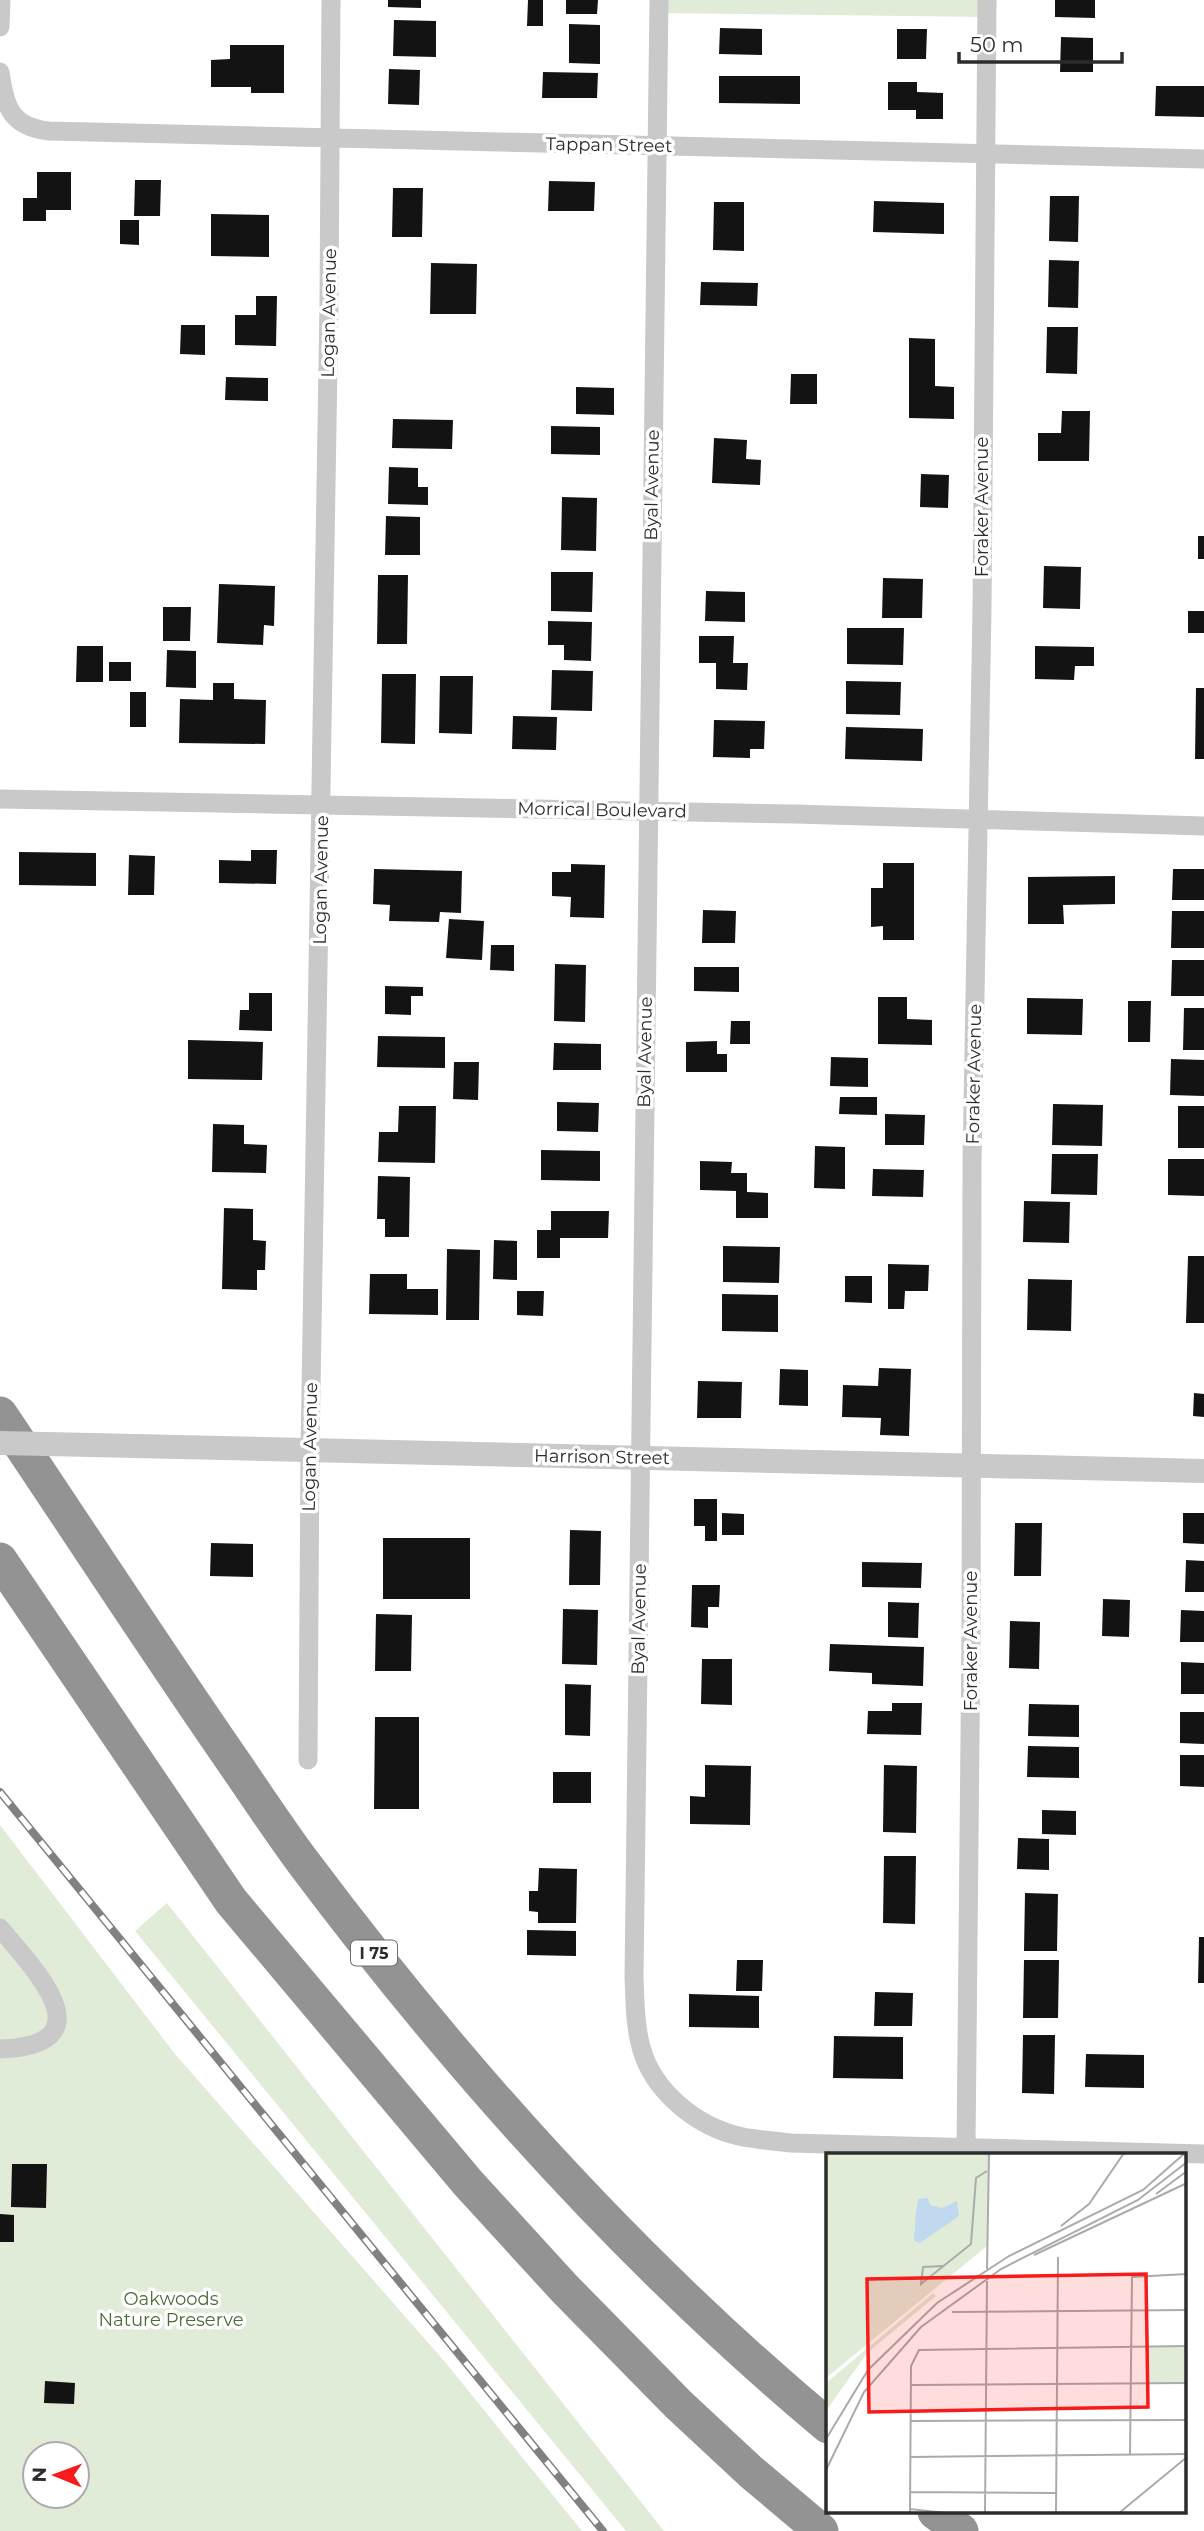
<svg xmlns="http://www.w3.org/2000/svg" width="1204" height="2531" font-family="Montserrat,sans-serif">
<style>
.green{fill:#e1ecd8;fill-rule:evenodd}
.building{fill:#131313}
.lines{fill:none;stroke-linecap:round;stroke-linejoin:round}
.minor{stroke:#c9c9c9;stroke-width:19}
.tertiary{stroke:#c9c9c9;stroke-width:24}
.motorway{stroke:#939393;stroke-width:35}
.rail-casing{stroke:#818181;stroke-width:8}
.rail{stroke:#fff;stroke-width:5;stroke-dasharray:16;stroke-linecap:butt}
.tertiary-bridge{stroke:#c9c9c9;stroke-width:24}
.labels{text-anchor:middle;dominant-baseline:central;stroke-width:7;stroke-linejoin:round;paint-order:stroke}
.shield{fill:#fff;stroke:#6b6b6b;stroke-width:2}
.shield-label{font-size:16px;font-weight:bold;fill:#2c2c2c}
.street-label{font-size:18px;fill:#2c2c2c;stroke:#fff}
.park-label{font-size:18px;fill:#4b6c36;stroke:#fff}
.inset-road{fill:none;stroke:#ababab;stroke-width:2}
.view{fill:#f71b1b;fill-opacity:0.15;stroke:#f71b1b;stroke-width:3.5}
.inset-edge{fill:none;stroke:#2c2c2c;stroke-width:3.5}
</style>
<rect width="100%" height="100%" fill="#fff"/>
<!-- green -->
<path class="green" d="M659 0H987V17L659 13Z
M0 1825 175 2054 445 2362 582 2531H0ZM35 2454H77V2496H35Z
M167 1903 664 2531H626L135 1931Z"/>
<!-- building -->
<path class="building" d="M388 0H421V8L388 7Z
M528 0H543V26H527Z
M566 0H598L597 14H566Z
M1055 0H1095V18L1055 17Z
M394 20 436 21V57L393 56Z
M569 24 600 25V64L569 63Z
M720 28 762 29V55L719 54Z
M897 29H927L926 59H897Z
M1061 37 1093 38V72H1060Z
M230 45H284V93H251V87H211V60L230 59Z
M389 69 420 70 419 105 388 104Z
M543 72 598 73 597 98H542Z
M719 76H800V104L719 103Z
M888 82H917V92L943 93V119H916V110H888Z
M1156 86H1204V117L1155 116Z
M37 172H71V210H46V221H23V198H37Z
M135 180H161L160 216H134Z
M549 181 595 182 594 211H548Z
M393 188H423L422 237H392Z
M1050 196H1079L1078 242 1049 241Z
M874 201 944 203V234L873 232Z
M714 202H744V251L713 250Z
M211 214 269 215V257L211 256Z
M120 220H139V245L120 244Z
M1049 260 1079 261 1078 308 1048 307Z
M431 263 477 264 476 314H430Z
M701 282 758 283 757 306 700 305Z
M256 296H277L276 346 235 345V315H256Z
M181 325H205V355L180 354Z
M1047 327H1078L1077 374 1046 373Z
M909 338 935 339V386L954 387V419L909 418Z
M791 374H817V404H790Z
M226 377 268 378V401L225 400Z
M576 387 614 388V415L576 414Z
M1062 411H1090L1089 461H1038V433H1061Z
M393 419 453 420 452 449 392 448Z
M551 426 600 427V455L551 454Z
M714 438 747 440 746 459 761 460 760 485 712 483Z
M389 467 418 468V487H428V505L388 504Z
M921 474 949 475 948 508 920 507Z
M562 497 597 498 596 551 561 550Z
M386 516 420 517V555H385Z
M1198 536H1204V559H1198Z
M1044 566 1081 567 1080 609 1043 608Z
M551 572H593L592 612 551 611Z
M378 575H408L407 644H377Z
M883 578 923 579 922 618H882Z
M219 584 275 586 274 626 264 625 263 645 217 643Z
M706 591 745 592V622L705 621Z
M163 607H191L190 641H163Z
M1188 611H1204V633H1188Z
M548 621 592 622 591 661 564 660V645H548Z
M847 628H904L903 665 847 664Z
M699 636H734L733 663H748L747 690 716 689V663H699Z
M77 646H103V682H76Z
M1035 646 1094 647V666H1075L1074 680 1035 679Z
M167 650 196 651V688L166 687Z
M109 662H131V681H109Z
M552 670 593 671 592 711 551 710Z
M382 674H416L415 744 381 743Z
M440 676H473L472 734 439 733Z
M846 681 901 682 900 715 846 714Z
M213 683H234V699L266 700 265 744 179 743 180 699 213 700Z
M1196 688H1204V759H1195Z
M130 692H146V727H130Z
M513 716 557 717 556 750 512 749Z
M714 720 765 721 764 749H750V758L713 757Z
M846 727 923 729 922 761 845 759Z
M251 850H277L276 884 219 883V860L251 861Z
M19 852 96 853V886L19 885Z
M129 855 155 856 154 895H128Z
M883 863H914V940H883V926L871 927V888H883Z
M571 864 605 865 604 918 570 917 571 897 552 896V872H571Z
M374 869 462 871 461 913 440 912 439 922 389 921 390 905 373 904Z
M1173 869H1204V900H1172Z
M1115 876V904L1063 905 1064 924H1028V877Z
M703 910 736 911 735 943H702Z
M1172 911H1204V948H1171Z
M449 919 484 921 482 960 446 958Z
M491 945H514V971L490 970Z
M1172 960H1204V996H1171Z
M555 964 586 965 585 1022 554 1021Z
M694 967H739V992L694 991Z
M385 986 423 987V996H411V1015L385 1014Z
M249 993H272V1031L239 1030 240 1010H249Z
M878 997H907V1019L932 1020V1045L878 1044Z
M1027 998 1083 999 1082 1035 1027 1034Z
M1128 1001H1151L1150 1042H1128Z
M1184 1008H1204V1050H1183Z
M731 1021H750V1044H730Z
M378 1036 445 1037V1068L377 1067Z
M188 1040 263 1042 262 1080 188 1079Z
M717 1041V1054H727V1072H686V1042Z
M554 1043 601 1044V1070H553Z
M831 1057 868 1058V1087L830 1086Z
M1171 1059 1204 1060V1096L1170 1095Z
M454 1062H479L478 1100 453 1099Z
M840 1097H877V1115L839 1114Z
M557 1102 599 1103 598 1132 557 1131Z
M1053 1104 1103 1105 1102 1146 1052 1145Z
M399 1106H436L435 1163 378 1162 379 1132H398Z
M1178 1106H1204V1148H1178Z
M885 1114 925 1115 924 1145H885Z
M213 1124 244 1125V1144L267 1145 266 1173 212 1172Z
M815 1146 845 1147V1189L814 1188Z
M541 1150 600 1151V1181L541 1180Z
M1052 1154H1098L1097 1195 1051 1194Z
M1168 1159H1204V1196L1168 1195Z
M700 1161 732 1162 731 1173H747V1192L768 1193V1218H736V1191L700 1190Z
M873 1169 924 1170 923 1197 872 1196Z
M378 1176 410 1177 409 1237H385V1219H377Z
M1024 1201 1070 1202 1069 1243 1023 1242Z
M224 1208 253 1209V1240L266 1241 265 1270H257V1290L222 1289Z
M551 1211H609L608 1238H560V1258H537V1230H551Z
M494 1240 517 1241V1280L493 1279Z
M723 1246 780 1247 779 1283 723 1282Z
M447 1249 480 1250 479 1320H446Z
M1188 1256H1204V1323H1186Z
M888 1264 929 1265 928 1291H905L904 1309H888Z
M370 1274H407V1289H438V1315L369 1314Z
M845 1276H872V1303L845 1302Z
M1028 1279 1072 1280 1071 1331 1027 1330Z
M517 1291H544L543 1316 517 1315Z
M722 1294 778 1295V1332L722 1331Z
M879 1368 911 1369 909 1436 880 1435 881 1418 842 1417 843 1385 878 1386Z
M780 1369 808 1370V1406L779 1405Z
M698 1381 742 1382 741 1418H697Z
M1194 1393 1204 1394V1417L1193 1416Z
M694 1499H717V1541H705V1526H694Z
M722 1513 744 1514V1535H722Z
M1183 1513H1204V1544L1183 1543Z
M1015 1523H1042L1041 1576H1014Z
M570 1530 601 1531 600 1585H569Z
M383 1538H470V1599H383Z
M211 1543 253 1544V1577L210 1576Z
M1186 1560 1204 1561V1592H1185Z
M862 1562 922 1563 921 1588 862 1587Z
M692 1585H720L719 1607H708V1628L691 1627Z
M1103 1599 1130 1600 1129 1637 1102 1636Z
M888 1602 919 1603 918 1638 888 1637Z
M563 1609 598 1610 597 1665 562 1664Z
M1181 1610 1204 1611V1642H1180Z
M376 1614 412 1615 411 1671H375Z
M1010 1621 1040 1622 1039 1669 1009 1668Z
M830 1644 924 1647 923 1686 872 1684V1673L829 1671Z
M702 1659H732V1705L701 1704Z
M1181 1662 1204 1663V1694H1181Z
M565 1684 591 1685 590 1736 565 1735Z
M892 1703H922L921 1735 867 1734 868 1711H892Z
M1029 1704 1079 1705V1737L1028 1736Z
M1180 1712H1204V1744L1180 1743Z
M375 1717H419V1809H374Z
M1028 1746 1079 1747V1778L1027 1777Z
M1180 1755H1204V1787L1180 1786Z
M705 1765 751 1766 750 1825 690 1824V1796L705 1797Z
M884 1765 917 1766 916 1833 883 1832Z
M553 1772H591V1803H553Z
M1042 1810 1076 1811V1835L1042 1834Z
M1018 1838 1049 1839V1870L1017 1869Z
M884 1856H916L915 1924 883 1923Z
M539 1868 577 1869 576 1923H538V1912L529 1911V1891H538Z
M1025 1893 1058 1894 1057 1951H1024Z
M527 1930 576 1931V1956L527 1955Z
M1199 1937H1204V1983H1198Z
M737 1960H763L762 1991H736Z
M1024 1960H1059L1058 2018H1023Z
M875 1992 913 1993 912 2026H874Z
M689 1994 759 1996V2028L689 2027Z
M1023 2035H1055L1054 2094 1022 2093Z
M834 2036 903 2037V2079L833 2078Z
M1086 2054 1144 2055V2088L1085 2087Z
M12 2164H47L46 2208 11 2207Z
M0 2214 14 2215V2242H0Z
M45 2381 75 2383 74 2404 44 2403Z"/>
<g class="lines">
<!-- minor -->
<path class="minor" d="M659 0 634 1977C635 2001 635 2025 641 2047 653 2092 698 2128 743 2137 759 2140 775 2141 791 2143L1204 2154
M0 27 1 0
M0 72C5 107 11 127 49 131L1204 159
M0 799 795 814 1204 826
M308 1760 310 1450 329 305 331 0
M0 1928C35 1970 109 2045 0 2049
M966 2148 971 1635 972 1162 982 609 987 0"/>
<!-- tertiary -->
<path class="tertiary" d="M91 1445 1204 1471"/>
<!-- motorway -->
<path class="motorway" d="M0 1414C76 1527 150 1641 228 1754 253 1790 277 1827 303 1862 458 2069 629 2260 828 2426
M0 1560 231 1901 468 2183 565 2289 679 2405 751 2472 821 2531
M935 2512 961 2531"/>
<!-- rail casing -->
<g class="rail-casing">
<path id="rail" d="M0 1792 603 2531"/>
</g>
<!-- rail -->
<use href="#rail" class="rail"/>
<!-- tertiary-bridge -->
<path class="tertiary-bridge" d="M0 1443 91 1445"/>
</g>
<g class="labels">
<!-- shield labels -->
<rect class="shield" x="351" y="1940.5" width="46" height="25" rx="5"/>
<g class="shield-label">
<text x="374" y="1953">I 75</text>
</g>
<!-- street labels -->
<g class="street-label">
<text transform="translate(609 145) rotate(1)">Tappan Street</text>
<text transform="translate(329 313) rotate(-89)">Logan Avenue</text>
<text transform="translate(652 485) rotate(-89)">Byal Avenue</text>
<text transform="translate(982 507) rotate(-90)">Foraker Avenue</text>
<text transform="translate(602 810) rotate(1)">Morrical Boulevard</text>
<text transform="translate(321 880) rotate(-89)">Logan Avenue</text>
<text transform="translate(645 1052) rotate(-89)">Byal Avenue</text>
<text transform="translate(974 1074) rotate(-89)">Foraker Avenue</text>
<text transform="translate(310 1447) rotate(-89)">Logan Avenue</text>
<text transform="translate(602 1457) rotate(1)">Harrison Street</text>
<text transform="translate(639 1619) rotate(-89)">Byal Avenue</text>
<text transform="translate(971 1641) rotate(-90)">Foraker Avenue</text>
</g>
<!-- park labels -->
<g class="park-label">
<text x="171" y="2299">Oakwoods<tspan x="171" dy="21">Nature Preserve</tspan></text>
</g>
</g>
<!-- overview -->
<g transform="translate(826 2153)">
<rect width="360" height="360" fill="#fff"/>
<path d="M0 0H164L161 93 0 225ZM107 140 110 143 41 200 0 258V230ZM360 193V230H320V194Z" fill="#e1ecd8"/>
<path d="M102 45 104 52 116 55 131 48 133 63 94 90 88 88 90 59 92 46Z" fill="#c1d9ee"/>
<path class="inset-road" d="M330 41 361 18M235 73 263 51 298 0M208 102 361 30M117 113 97 114 95 131 145 91 150 25 161 18M161 116 163 0M126 159 361 157M85 232 361 230M84 268 361 267M0 286 42 217 111 150 183 103 317 37 359 0M304 301 306 124 361 121M84 304 361 301M0 317 38 239 95 174 175 116 312 47 361 9M84 339 230 340M84 356 119 360M84 360 85 213 93 197 361 193M159 360 161 128M230 360 232 104M293 360 361 304"/>
<path class="view" d="M320 121 322 254 43 259 41 126Z"/>
<rect width="360" height="360" class="inset-edge"/>
</g>
<!-- north arrow -->
<g transform="translate(56 2475) rotate(271)"><circle r="33" fill="#ffffff" stroke="#ababab" stroke-width="2"/>
<path d="M0-5L12 26L0 18L-12 26Z" fill="#f71b1b"/>
<text y="-10" font-size="19" font-weight="bold" text-anchor="middle" fill="#2c2c2c">N</text>
</g>
<!-- scale -->
<path d="M959 52v10h163v-10" fill="none" stroke="#2c2c2c" stroke-width="3.5"/>
<text x="970" y="52" font-size="21" fill="#2c2c2c" stroke="#ffffff" stroke-width="5" paint-order="stroke">50 m</text>
</svg>
